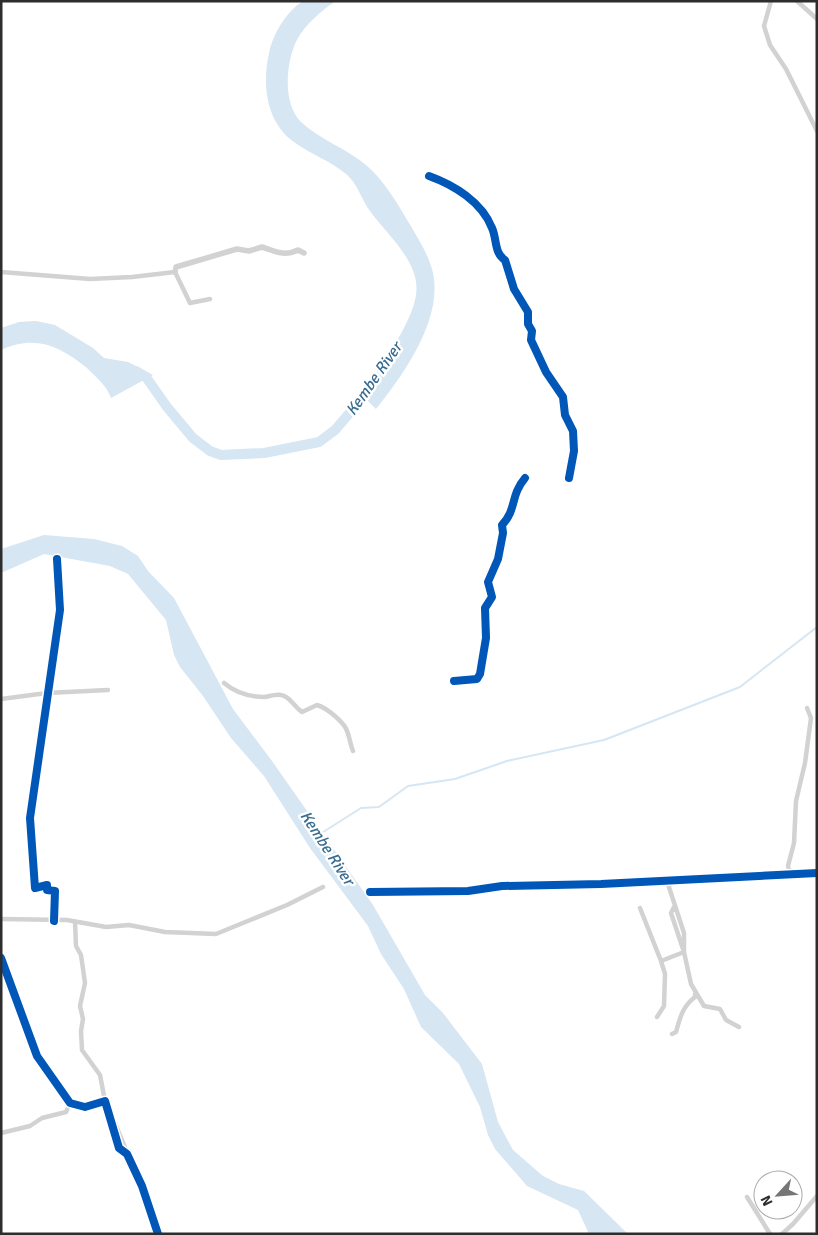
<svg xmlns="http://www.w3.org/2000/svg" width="818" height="1235" font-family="Signika,sans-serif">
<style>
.water{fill:#d6e6f2}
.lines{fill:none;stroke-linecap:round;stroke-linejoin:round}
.stream{stroke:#d6e6f2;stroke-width:2}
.river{stroke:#d6e6f2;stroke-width:10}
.minor{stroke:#d2d2d2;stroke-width:4.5}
.tertiary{stroke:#d2d2d2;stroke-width:5.5}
.cycleway-casing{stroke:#fff;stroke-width:11}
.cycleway{stroke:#0057b8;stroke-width:8}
.labels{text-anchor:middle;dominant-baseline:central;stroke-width:5;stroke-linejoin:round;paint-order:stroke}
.water-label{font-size:16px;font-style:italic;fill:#396c91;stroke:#fff}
</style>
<rect width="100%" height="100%" fill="#fff"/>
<!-- water -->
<path class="water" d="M303 1H336C322 10 306 24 298 38 286 59 282 102 300 121 318 139 346 148 366 165 384 180 397 203 409 223 416 235 425 249 430 263 449 311 405 373 376 409L361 394C378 371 412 324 416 295 421 262 387 235 370 211 361 199 358 184 346 174 331 161 310 154 294 142 266 122 262 85 269 53 273 34 286 12 303 1Z
M36 321 55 325 93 348 104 358 128 362 153 375 111 398C107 386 96 377 87 368 60 346 35 334 1 350V328L19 322Z
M44 535 94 539 122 546 138 556 148 571 174 598 233 709 272 761 373 905 425 995 443 1013 482 1064 498 1122 513 1150 543 1176 559 1184 584 1191 628 1234H589L578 1210 527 1186 495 1149 488 1135 480 1107 459 1064 421 1027 404 989 381 954 368 926 310 848 264 776 231 738 203 696 180 667 174 655 166 620 128 574 110 566 44 554 1 573V549Z"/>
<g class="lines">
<!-- stream -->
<path class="stream" d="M320 834 361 808 379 807 408 786 455 779 507 761 604 740 740 687 817 627"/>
<!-- river -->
<path class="river" d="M136 371 146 377 167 407 193 438 210 451 221 455 264 453 319 442 335 430 372 387"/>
<!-- minor -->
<path class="minor" d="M771 1 764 26 770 45 786 69 817 131
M797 1 817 19
M429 176C454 185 482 202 492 228 497 239 494 253 505 260L514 289 528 312V324L532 331 531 340 546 372 563 397 565 415 573 431 574 451 569 478
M1 272 90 279 132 277 175 272 190 303 210 299
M454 681 477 679 480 674 486 638 485 608 492 597 488 582 498 559 503 533 502 525C517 509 510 496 525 478
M224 683C236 693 249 697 265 697 270 696 276 694 281 695 290 696 294 707 302 712L317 705C327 708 344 722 347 731 350 738 350 744 353 751
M1 699 47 693 108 690
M790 874 788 866 794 843 796 801 805 763 811 718 807 708
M667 881 684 933V952L691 984 704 1006 720 1009 726 1020 739 1027
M370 892 468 891 502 886 601 884 817 873
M640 908 661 961
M1 919 67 920 106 927 129 925 165 932 216 934 287 905 323 887
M54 921 55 891 47 890V885L35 888 30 818 60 610 57 559
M75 922 76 946 81 955 85 983 80 1006 83 1019 81 1031 82 1050 100 1075 105 1101
M1 958 37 1056 70 1103 85 1107 105 1101 119 1148 127 1154 142 1186 158 1234
M657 1017 664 1006 665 974 661 961 684 952 671 913 674 907
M672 1034 676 1032C680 1018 682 1007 695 997V994
M110 1111 129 1157
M1 1133 30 1126 42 1118 66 1112 70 1103
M747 1197 770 1234
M782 1234 793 1224 817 1196"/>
<!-- tertiary -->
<path class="tertiary" d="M175 272 176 267 237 249 249 251 262 247C275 251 284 257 298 250L304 253"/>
<!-- cycleway casing -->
<g class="cycleway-casing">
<path id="cycleway" d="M429 176C454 185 482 202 492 228 497 239 494 253 505 260L514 289 528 312V324L532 331 531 340 546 372 563 397 565 415 573 431 574 451 569 478
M454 681 477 679 480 674 486 638 485 608 492 597 488 582 498 559 503 533 502 525C517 509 510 496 525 478
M370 892 468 891 502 886 601 884 817 873
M54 921 55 891 47 890V885L35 888 30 818 60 610 57 559
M1 958 37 1056 70 1103 85 1107 105 1101 119 1148 127 1154 142 1186 158 1234"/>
</g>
<!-- cycleway -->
<use href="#cycleway" class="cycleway"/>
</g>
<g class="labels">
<!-- water labels -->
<g class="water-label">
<text transform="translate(374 379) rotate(-55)">Kembe River</text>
<text transform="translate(327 848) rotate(57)">Kembe River</text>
</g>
</g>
<!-- border -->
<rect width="818" height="1235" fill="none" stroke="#2d2d2d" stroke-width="5"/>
<!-- north arrow -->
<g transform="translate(778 1195) rotate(244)"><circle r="24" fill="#ffffff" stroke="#ababab"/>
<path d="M0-4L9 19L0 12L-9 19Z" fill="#767676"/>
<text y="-8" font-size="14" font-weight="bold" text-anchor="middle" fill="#2d2d2d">N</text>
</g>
</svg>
